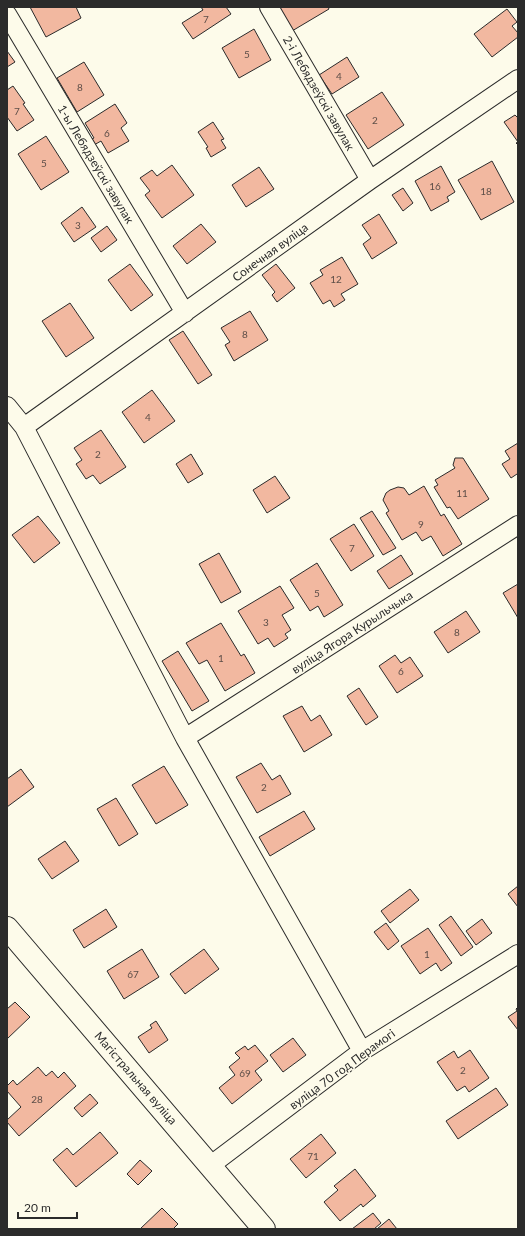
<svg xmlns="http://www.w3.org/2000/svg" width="525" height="1236" font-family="Lato,sans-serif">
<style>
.building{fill:#f2b8a0;stroke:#2b2b2b}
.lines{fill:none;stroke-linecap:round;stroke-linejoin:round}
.minor-casing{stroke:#2b2b2b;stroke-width:20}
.secondary-casing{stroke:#2b2b2b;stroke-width:24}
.minor{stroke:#fdfbea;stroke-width:18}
.secondary{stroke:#fdfbea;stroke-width:22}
.labels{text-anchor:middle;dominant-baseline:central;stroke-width:3;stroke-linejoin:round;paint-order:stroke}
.number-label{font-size:10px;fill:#5d4e48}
.street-label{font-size:12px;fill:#2b2b2b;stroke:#fdfbea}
</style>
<rect width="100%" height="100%" fill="#fdfbea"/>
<!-- building -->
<path class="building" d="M30 7H76L81 18 46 37Z
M201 7H226L231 14 193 39 182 23 203 10Z
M278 7H328L329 9 292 31Z
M507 9 517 22 512 26 518 33V37L492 57 474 34Z
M254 29 271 60 239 78 222 48Z
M7 51 15 62 7 67Z
M347 57 359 77 332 94 319 75Z
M84 62 104 95 77 112 57 78Z
M13 86 25 103 23 104 34 120 17 131 7 117V90Z
M382 92 404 125 368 149 346 115Z
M115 104 127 123 121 128 129 141 108 153 101 141 94 145 90 140 94 138 85 123Z
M515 115 518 118V145L516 143 518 142 504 122Z
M213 122 224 139 221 140 226 148 211 157 206 148 208 147 198 132Z
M46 136 69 172 41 190 18 154Z
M492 161 514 202 481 220 458 180Z
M172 165 194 195 162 218 145 195 150 191 140 178 152 170 157 176Z
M441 166 455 192 447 197 449 201 431 211 415 181Z
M259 167 274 189 246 207 232 185Z
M403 188 413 203 403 211 392 195Z
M82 207 96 227 74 242 61 223Z
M379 214 397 243 372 259 363 244 371 238 362 225Z
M201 224 216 242 187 264 173 246Z
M107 226 117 240 101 252 91 238Z
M342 257 358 284 341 294 345 300 334 307 330 300 323 304 310 283 323 275 320 270Z
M130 264 153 295 131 311 108 280Z
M276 264 295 288 277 302 272 295 275 292 262 275Z
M70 303 94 338 66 357 42 321Z
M250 311 268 340 234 361 225 345 230 342 221 328Z
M183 331 212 375 198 384 169 340Z
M152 390 175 421 144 443 122 412Z
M101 430 126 467 100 484 93 475 86 479 76 464 82 460 74 448Z
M518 443V475L517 474 511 478 502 464 510 459 505 451Z
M191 454 203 474 188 483 176 464Z
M455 458H463L489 499 458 519 450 507 447 508 434 487 438 485 435 480 455 468 453 465Z
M275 476 290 498 267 513 253 490Z
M424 486 441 516 444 514 462 544 443 556 431 536 422 541 416 532 402 540 386 513 389 511 383 500 386 493 390 490 398 487 404 488 409 495Z
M372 511 396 548 383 555 360 518Z
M38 516 60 543 34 563 12 535Z
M354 524 374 556 351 571 330 539Z
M219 553 241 592 221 603 199 564Z
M401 555 413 574 389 589 377 571Z
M317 563 343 605 324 617 318 606 310 611 290 580Z
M518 584V618L503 593Z
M280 586 294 608 282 615 291 630 285 634 288 638 274 647 268 638 258 644 238 611Z
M466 611 480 632 448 653 434 632Z
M221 623 241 656 244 654 255 673 225 691 207 660 199 664 186 643Z
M178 651 209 701 192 711 162 661Z
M395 655 401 663 410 657 423 676 397 693 379 666Z
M359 688 378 717 366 725 347 696Z
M302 706 311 721 320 715 332 735 304 752 283 716Z
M261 763 272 780 280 775 291 794 257 813 236 777Z
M164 766 188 805 156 824 132 785Z
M21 769 34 787 7 807V779Z
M116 798 138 834 119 846 97 809Z
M304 811 315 829 270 856 259 837Z
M65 841 79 861 52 879 38 859Z
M518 886V907L508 894Z
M410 889 419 900 390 923 381 911Z
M106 909 117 927 84 948 73 930Z
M451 916 473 947 461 956 439 925Z
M482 919 492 933 476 945 466 931Z
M386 923 399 941 388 950 374 932Z
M428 928 452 963 441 971 436 963 420 974 401 946Z
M142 949 159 977 124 999 107 971Z
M204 949 219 969 185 994 170 974Z
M15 1002 30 1017 7 1039V1009Z
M518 1007V1006V1030L508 1017 517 1011 516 1009Z
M156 1021 168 1040 149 1053 138 1037 152 1028 150 1025Z
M293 1038 306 1055 283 1072 270 1055Z
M255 1045 268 1061 255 1071 262 1080 232 1104 219 1088 235 1075 229 1067 240 1058 235 1053 245 1046 248 1050Z
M470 1050 489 1078 469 1092 465 1086 457 1091 437 1062 454 1051 458 1058Z
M38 1067 46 1076 52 1071 58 1078 64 1072 76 1086 19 1136 7 1122V1120L21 1107 7 1091V1086L13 1080 17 1085Z
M496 1088 508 1105 458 1139 446 1121Z
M90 1094 98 1103 82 1117 74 1108Z
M100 1132 118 1153 76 1187 53 1160 67 1148 73 1155Z
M321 1134 336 1153 306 1178 290 1159Z
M140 1160 152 1171 138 1185 127 1174Z
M355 1169 376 1196 363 1207 361 1204 340 1221 324 1202 338 1190 334 1186Z
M162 1208 178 1224 173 1229H140Z
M373 1213 381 1223 374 1229H352Z
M389 1219 397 1229H377Z"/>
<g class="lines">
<!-- minor casing -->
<g class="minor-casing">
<path id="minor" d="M269 7 370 180
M7 14 185 313
M7 406 24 427 185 738 362 1051
M24 427 370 180 518 79
M185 738 518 525
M211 1165 362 1051 518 954"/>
</g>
<!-- secondary casing -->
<g class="secondary-casing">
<path id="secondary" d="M7 928 264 1229"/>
</g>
<!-- minor -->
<use href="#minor" class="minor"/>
<!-- secondary -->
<use href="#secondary" class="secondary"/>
</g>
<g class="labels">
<!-- number labels -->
<g class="number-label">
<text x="206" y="19">7</text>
<text x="247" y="54">5</text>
<text x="339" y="76">4</text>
<text x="80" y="87">8</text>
<text x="17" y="111">7</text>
<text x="375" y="120">2</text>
<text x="107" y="133">6</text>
<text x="44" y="163">5</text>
<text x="435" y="186">16</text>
<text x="486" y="191">18</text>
<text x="78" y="225">3</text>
<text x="336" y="279">12</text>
<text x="245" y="334">8</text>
<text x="148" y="417">4</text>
<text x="98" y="454">2</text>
<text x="462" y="493">11</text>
<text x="421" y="524">9</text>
<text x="352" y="548">7</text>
<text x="317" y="593">5</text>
<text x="266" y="622">3</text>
<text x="457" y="632">8</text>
<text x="221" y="658">1</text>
<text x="401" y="671">6</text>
<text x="264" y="787">2</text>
<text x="427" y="954">1</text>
<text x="133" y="974">67</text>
<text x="463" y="1070">2</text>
<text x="245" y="1073">69</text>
<text x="37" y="1099">28</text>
<text x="313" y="1156">71</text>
</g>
<!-- street labels -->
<g class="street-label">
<text transform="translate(319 93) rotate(60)">2-і Лебядзеўскі завулак</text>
<text transform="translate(96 164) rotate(59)">1-ы Лебядзеўскі завулак</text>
<text transform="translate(270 252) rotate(-36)">Сонечная вуліца</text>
<text transform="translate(352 632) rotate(-33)">вуліца Ягора Курыльчыка</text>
<text transform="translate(342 1069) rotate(-36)">вуліца 70 год Перамогі</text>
<text transform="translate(136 1078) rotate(49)">Магістральная вуліца</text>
</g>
</g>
<!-- border -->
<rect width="525" height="1236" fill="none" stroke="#2b2b2b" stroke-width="16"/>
<!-- scale -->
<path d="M18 1212v6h59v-6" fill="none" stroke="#2b2b2b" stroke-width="2"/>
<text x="24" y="1212" font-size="12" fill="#2b2b2b" stroke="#fdfbea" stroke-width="3" paint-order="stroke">20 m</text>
</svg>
